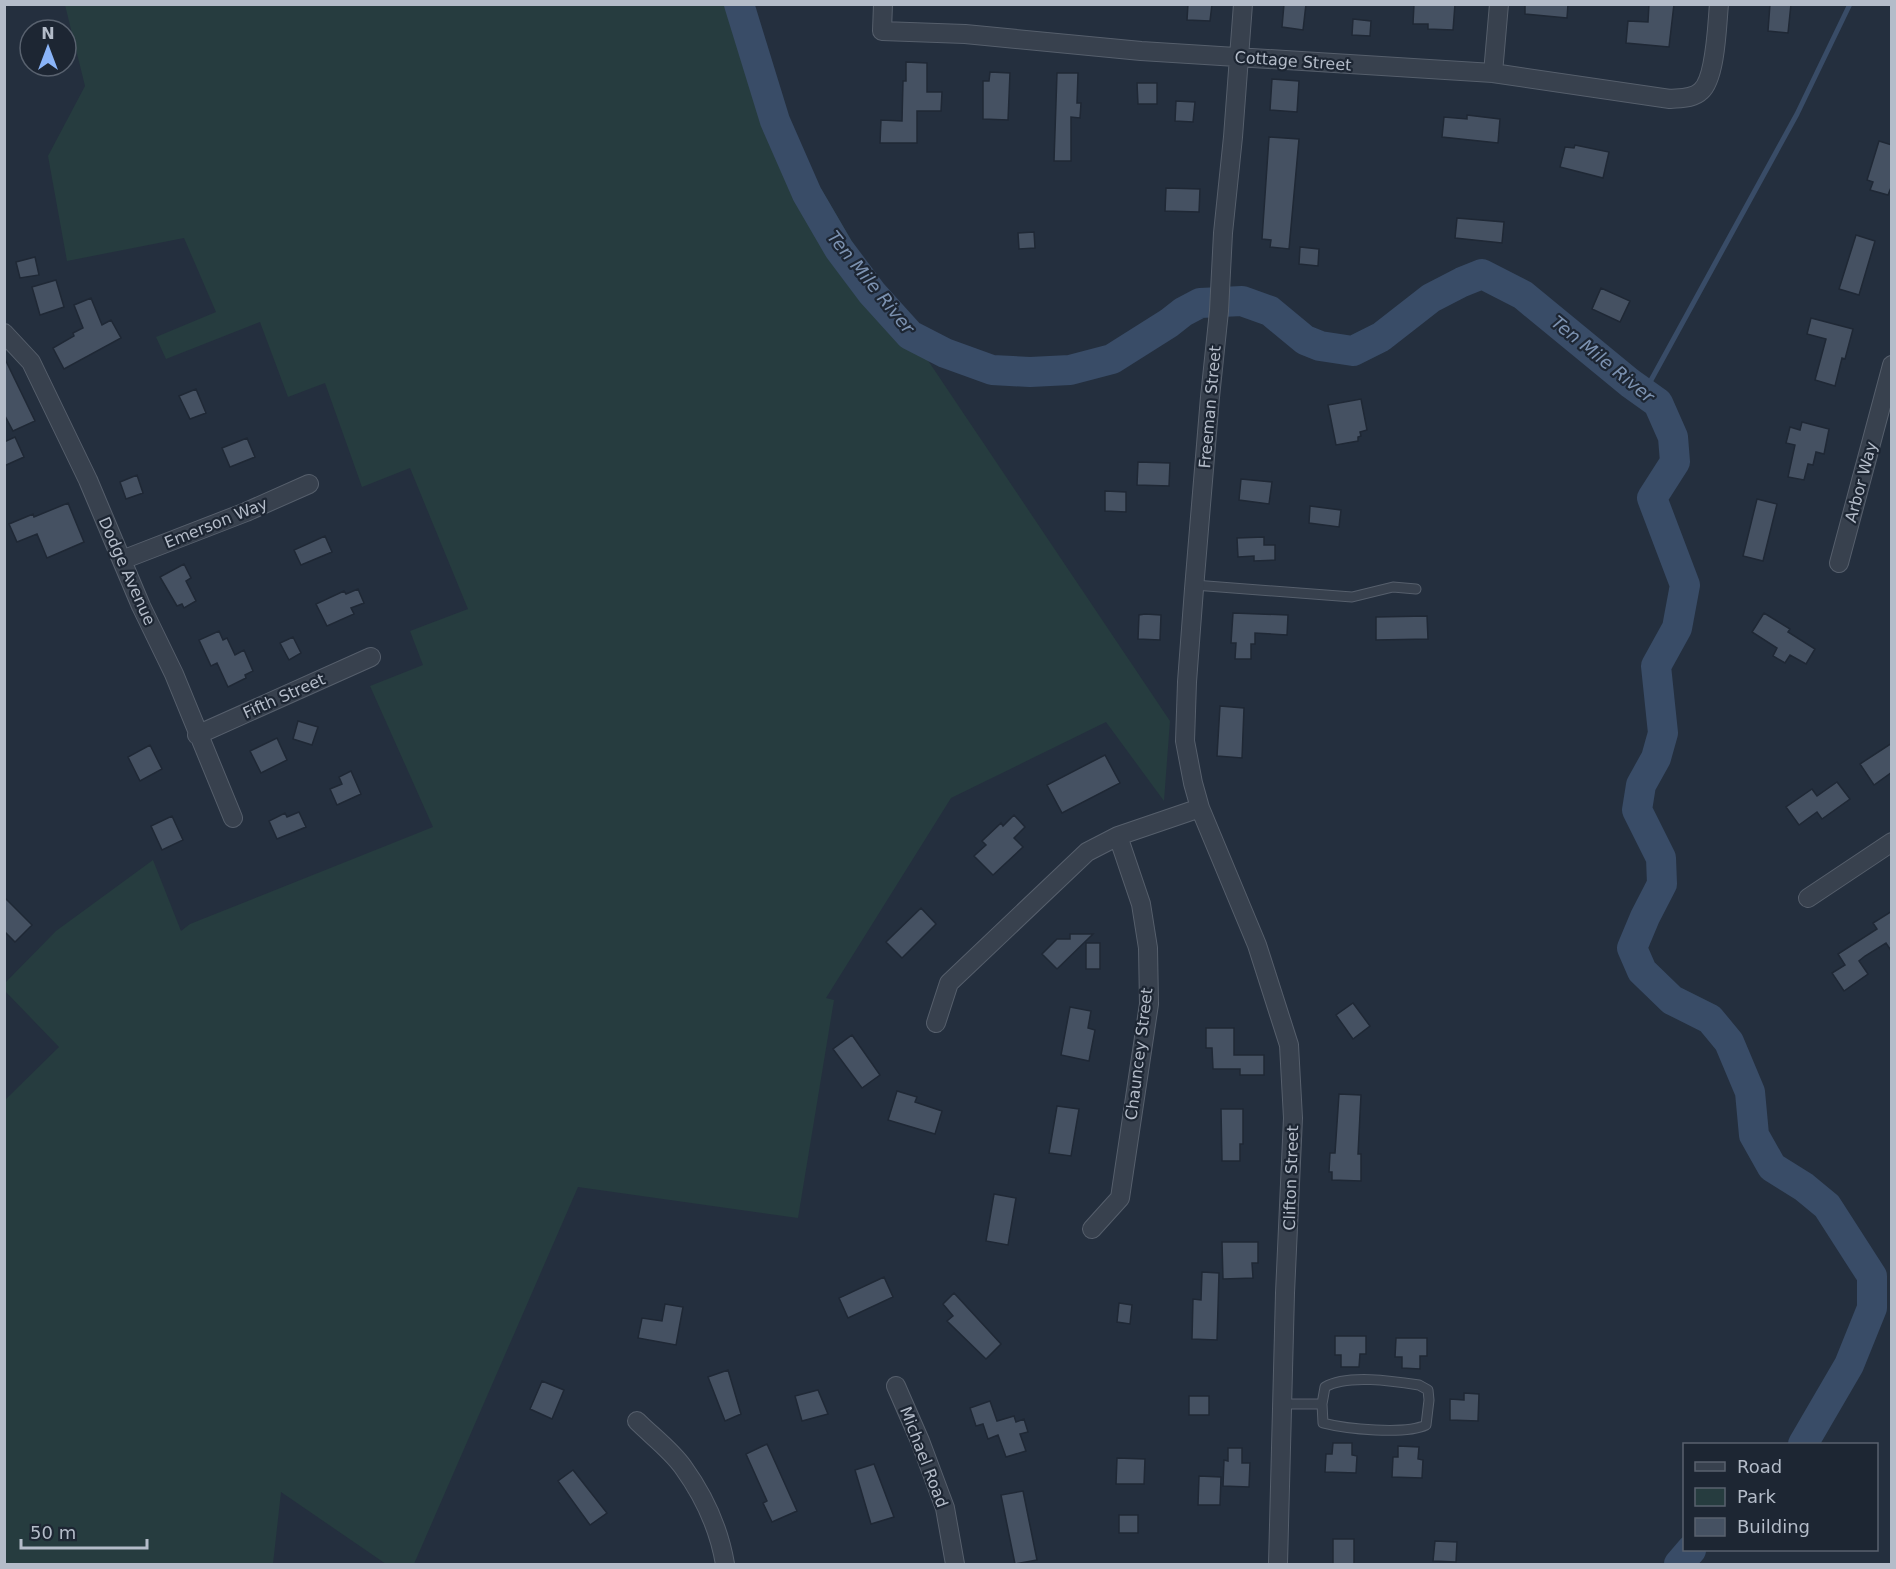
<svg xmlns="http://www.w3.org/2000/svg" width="1896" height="1569" font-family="'DejaVu Sans',sans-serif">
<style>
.green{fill:#263c3f}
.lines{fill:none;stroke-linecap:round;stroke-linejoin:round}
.stream{stroke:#394c67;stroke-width:5}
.river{stroke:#394c67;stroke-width:30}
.building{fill:#455162;stroke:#1f2835;stroke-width:1.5}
.service-casing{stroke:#565f6c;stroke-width:11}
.minor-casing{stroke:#565f6c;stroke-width:20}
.service{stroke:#38414e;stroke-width:9}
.minor{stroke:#38414e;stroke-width:18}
.labels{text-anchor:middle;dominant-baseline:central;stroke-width:4.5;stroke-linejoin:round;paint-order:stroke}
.street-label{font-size:16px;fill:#b4bcc9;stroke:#1d2633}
.water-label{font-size:18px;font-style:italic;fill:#7c92b1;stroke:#1d2633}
</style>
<rect width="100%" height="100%" fill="#242f3e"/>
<!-- green -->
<path class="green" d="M65 5H726L743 51 771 104 882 292 1170 721 1164 801 1106 722 951 798 826 998 834 1000 798 1218 578 1187 414 1564H386L281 1492 273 1564H5V1100L59 1047 5 991V983L56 931 153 860 181 931 190 924 433 827 370 686 423 665 410 631 468 609 410 468 362 487 325 383 288 397 260 322 166 359 156 337 216 312 184 238 67 261 48 156 85 86Z"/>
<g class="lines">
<!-- stream -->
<path class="stream" d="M1644 393 1797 114 1850 4"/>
<!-- river -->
<path class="river" d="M739 4 775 121 807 194 839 249 872 293 910 335 945 353 992 370 1030 372 1070 370 1112 359 1169 323 1183 312 1200 303 1242 301 1270 311 1305 340 1320 346 1353 351 1381 337 1431 298 1462 282 1482 274 1523 295 1630 383 1658 403 1673 437 1675 462 1652 498 1685 585 1677 628 1656 666 1663 733 1656 758 1641 785 1637 810 1661 858 1662 884 1645 917 1632 948 1642 971 1672 1000 1710 1019 1729 1042 1750 1092 1754 1135 1772 1167 1804 1187 1827 1206 1872 1276V1308L1849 1365 1803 1444
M1679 1564 1691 1550"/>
</g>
<!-- building -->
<path class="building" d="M1188 4H1212L1210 21 1187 20Z
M1284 4H1306L1303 30 1282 27Z
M1414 4H1455L1453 30 1428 29V24H1413Z
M1525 4H1568L1567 18 1525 14Z
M1649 4H1674L1669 47 1626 43 1628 21 1648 22Z
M1770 4H1791L1788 33 1768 31Z
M1353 19 1371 21 1370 36 1352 35Z
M906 62 927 63V92H942L941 111H917V143H880L881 120 902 121 903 81H906Z
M990 72 1010 73 1008 120 983 119V81H989Z
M1057 73H1078L1077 103H1081L1080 118 1071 117V161H1054Z
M1272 79 1299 81 1297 112 1270 110Z
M1137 83H1157V104H1138Z
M1176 101 1195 102 1193 122 1175 121Z
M1467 115 1500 119 1498 143 1442 137 1444 117 1467 119Z
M1269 137 1299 139 1289 249 1270 247 1271 240 1262 239Z
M1879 141 1892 145V185L1888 195 1870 190 1873 182 1867 180Z
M1575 145 1609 152 1603 178 1560 167 1565 147 1574 148Z
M1166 188 1200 189 1199 212 1165 211Z
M1457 218 1504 222 1502 243 1455 238Z
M1034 232 1035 248 1019 249 1018 233Z
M1856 235 1875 241 1859 295 1839 289Z
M1300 247 1319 249 1318 266 1299 264Z
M35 257 39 275 20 278 16 262Z
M56 280 64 307 40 315 32 287Z
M1601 288 1630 301 1620 322 1592 309Z
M91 298 102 325 111 320 121 338 64 369 53 348 74 336 73 333 83 328 74 305Z
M1811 318 1853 329 1845 359 1842 358 1835 386 1815 380 1826 339 1807 334Z
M4 357 35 421 13 431 4 414Z
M196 389 206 413 190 419 179 396Z
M1361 399 1367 430 1360 432 1361 436 1358 437V441L1336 445 1328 405Z
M1802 422 1829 429 1824 454 1816 452 1813 465 1808 464 1804 480 1788 477 1795 445 1786 443 1790 427 1800 430Z
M15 437 24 457 4 466V442Z
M247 438 255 457 230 467 222 448Z
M1138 462 1170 463 1169 486 1137 485Z
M137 475 143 493 126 499 120 482Z
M1241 479 1272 482 1269 504 1239 500Z
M1105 491 1126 492V512L1105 511Z
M1757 499 1777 504 1763 561 1743 556Z
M68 503 84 542 47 558 37 534 17 542 9 524 33 514 34 517Z
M1310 506 1341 510 1339 527 1309 523Z
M325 536 332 552 301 565 294 550Z
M1264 537V545H1275V560L1254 561V556L1238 557 1237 538Z
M184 564 191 578 186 581 196 601 184 608 182 604 177 606 160 577Z
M358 589 364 603 351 608 354 614 327 626 316 604 344 591 346 594Z
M1233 613 1288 615 1287 635 1255 633V644H1251V659H1235L1236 643H1231Z
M1764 613 1790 629 1788 632 1815 649 1806 664 1790 655 1785 663 1773 656 1777 648 1752 632Z
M1145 614 1161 615 1160 640 1138 639 1139 615Z
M1427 616 1428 639 1376 640V617Z
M219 631 223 640 227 638 235 655 244 650 253 671 245 675 246 678 228 687 217 663 211 666 199 640Z
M293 637 301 653 289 660 280 643Z
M1220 706 1244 708 1242 758 1217 756Z
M298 721 318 727 312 745 293 739Z
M277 738 287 760 261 773 250 751Z
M1892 743V772L1874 785 1860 764Z
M150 745 162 769 140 781 128 757Z
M1105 755 1120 783 1062 813 1047 785Z
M351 771 361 794 337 805 330 789 342 784 339 777Z
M1837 782 1850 799 1822 819 1817 812 1799 825 1786 807 1812 789 1817 796Z
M299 812 306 827 277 839 269 821 285 813 287 817Z
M1014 815 1025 827 1014 838 1023 847 993 875 974 856 986 845 982 841 1001 823 1003 826Z
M172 816 183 840 162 850 151 826Z
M4 897 32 925 15 942 4 931Z
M921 908 936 924 902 958 886 942Z
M1892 911V952L1886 943 1865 956 1859 961 1868 974 1844 991 1832 973 1845 965 1838 954 1877 929 1873 923Z
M1070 934H1093L1057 969 1042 954 1057 939H1070Z
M1086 943H1100V969H1086Z
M1353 1003 1370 1026 1353 1039 1336 1015Z
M1070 1007 1091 1011 1088 1028 1095 1030 1089 1061 1061 1055Z
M1206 1028H1234V1055H1264V1075H1240V1069H1213L1212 1048H1206Z
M852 1035 880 1075 862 1088 833 1049Z
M897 1091 917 1097 915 1102 942 1111 935 1134 888 1120Z
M1339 1094 1361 1095 1358 1154H1361V1181L1332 1180V1172H1329L1330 1153H1335Z
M1057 1106 1079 1109 1071 1156 1049 1153Z
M1221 1109H1243V1144H1240V1161H1222Z
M994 1194 1016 1198 1008 1245 986 1241Z
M1222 1242H1258V1263H1252L1253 1278 1223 1279Z
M1202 1272 1219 1273 1217 1340 1192 1339 1193 1299 1201 1300Z
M884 1277 893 1297 848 1318 839 1298Z
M954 1293 1001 1344 986 1359 947 1321 953 1316 943 1304Z
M1119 1303 1132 1305 1130 1324 1117 1322Z
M665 1304 683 1307 676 1345 638 1338 642 1318 662 1321Z
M1335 1336H1366V1354H1360L1359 1367H1341V1355H1335Z
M1396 1338H1427V1356H1420V1369L1402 1368V1357H1395Z
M728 1370 741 1414 725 1421 708 1377Z
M542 1381 564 1390 552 1419 530 1409Z
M818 1390 828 1414 802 1421 795 1396Z
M1464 1393 1479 1394 1478 1421 1450 1420V1399L1464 1400Z
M1189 1396H1209V1415H1189Z
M990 1401 997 1421 1014 1416 1016 1422 1024 1419 1028 1432 1020 1434 1026 1451 1006 1457 998 1435 988 1439 983 1424 976 1426 970 1408Z
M1333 1443H1352V1455L1357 1456 1356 1473 1325 1472 1326 1454H1332Z
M767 1444 797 1511 772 1522 763 1503 767 1501 746 1454Z
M1398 1446 1419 1447 1418 1459 1423 1460 1422 1478 1392 1477 1393 1457H1398Z
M1228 1448H1242V1463H1250L1249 1487 1223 1486 1224 1460 1228 1461Z
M1117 1458 1145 1459 1144 1484H1116Z
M874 1464 894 1517 871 1524 855 1470Z
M573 1470 607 1513 590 1525 558 1481Z
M1199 1476 1221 1477 1220 1505H1198Z
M1023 1491 1037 1560 1015 1564 1001 1495Z
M1119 1515H1138V1533H1119Z
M1333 1539H1354V1564H1333Z
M1435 1541 1457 1542 1456 1562 1433 1561Z"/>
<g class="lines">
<!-- service casing -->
<g class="service-casing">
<path id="service" d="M1194 585 1352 597 1393 587 1416 589
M1283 1404H1322L1325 1387C1347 1374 1393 1381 1419 1385L1428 1390 1429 1400 1426 1425C1405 1435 1346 1429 1323 1423L1322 1404"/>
</g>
<!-- minor casing -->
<g class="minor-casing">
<path id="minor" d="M883 4 882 31 965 34 1141 51 1493 73 1670 99C1680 98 1693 99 1701 91 1716 78 1717 24 1719 4
M1243 4 1233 137 1223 233 1219 311 1210 397 1194 589 1187 682 1185 741 1193 783 1200 808 1257 945 1289 1045 1293 1118 1285 1293 1278 1564
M1493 73 1499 4
M4 333 31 362 88 480 141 606 174 674 233 818
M122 560 246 512 309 484
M1839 563 1892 365
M197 735 371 657
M1808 898 1892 842
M936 1023 949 983 1087 852 1118 836 1200 808
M1092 1229 1120 1198 1149 1004 1148 948 1141 904 1118 836
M896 1386 920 1441 945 1508 955 1564
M637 1421C652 1436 671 1450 683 1467 704 1496 719 1529 725 1564"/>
</g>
<!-- service -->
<use href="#service" class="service"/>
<!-- minor -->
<use href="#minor" class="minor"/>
</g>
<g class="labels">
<!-- street labels -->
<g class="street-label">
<text transform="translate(1293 61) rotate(4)">Cottage Street</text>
<text transform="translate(1210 407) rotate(-85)">Freeman Street</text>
<text transform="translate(1861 482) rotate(-75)">Arbor Way</text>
<text transform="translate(216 523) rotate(-22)">Emerson Way</text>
<text transform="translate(127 571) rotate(66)">Dodge Avenue</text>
<text transform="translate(284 696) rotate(-24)">Fifth Street</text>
<text transform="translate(1139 1054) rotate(-83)">Chauncey Street</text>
<text transform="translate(1291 1178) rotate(-88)">Clifton Street</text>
<text transform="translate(924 1457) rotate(69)">Michael Road</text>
</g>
<!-- water labels -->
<g class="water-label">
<text transform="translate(871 282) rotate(51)">Ten Mile River</text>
<text transform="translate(1603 359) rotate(39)">Ten Mile River</text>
</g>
</g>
<!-- border -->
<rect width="1896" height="1569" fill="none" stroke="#b4bcc9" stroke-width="12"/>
<!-- legend -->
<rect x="1683" y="1443" width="195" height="108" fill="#1d2633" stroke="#59626f" stroke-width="1.5"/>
<rect x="1695" y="1462" width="30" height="9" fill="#38414e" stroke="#59626f" stroke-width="1.5"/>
<text x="1737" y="1473" font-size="18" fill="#b4bcc9">Road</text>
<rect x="1695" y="1488" width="30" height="18" fill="#263c3f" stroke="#59626f" stroke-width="1.5"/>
<text x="1737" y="1503" font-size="18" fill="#b4bcc9">Park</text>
<rect x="1695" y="1518" width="30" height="18" fill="#455162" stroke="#59626f" stroke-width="1.5"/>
<text x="1737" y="1533" font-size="18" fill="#b4bcc9">Building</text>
<!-- north arrow -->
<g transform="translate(48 48)"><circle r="28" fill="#1d2633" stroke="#59626f" stroke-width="1.5"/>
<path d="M0-4.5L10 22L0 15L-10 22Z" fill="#8ab4f8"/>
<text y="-9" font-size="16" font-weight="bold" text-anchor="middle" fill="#b4bcc9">N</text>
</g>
<!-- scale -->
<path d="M21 1539v9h126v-9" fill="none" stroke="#b4bcc9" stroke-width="3"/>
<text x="30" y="1539" font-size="18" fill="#b4bcc9" stroke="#1d2633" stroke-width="4.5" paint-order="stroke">50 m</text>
</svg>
